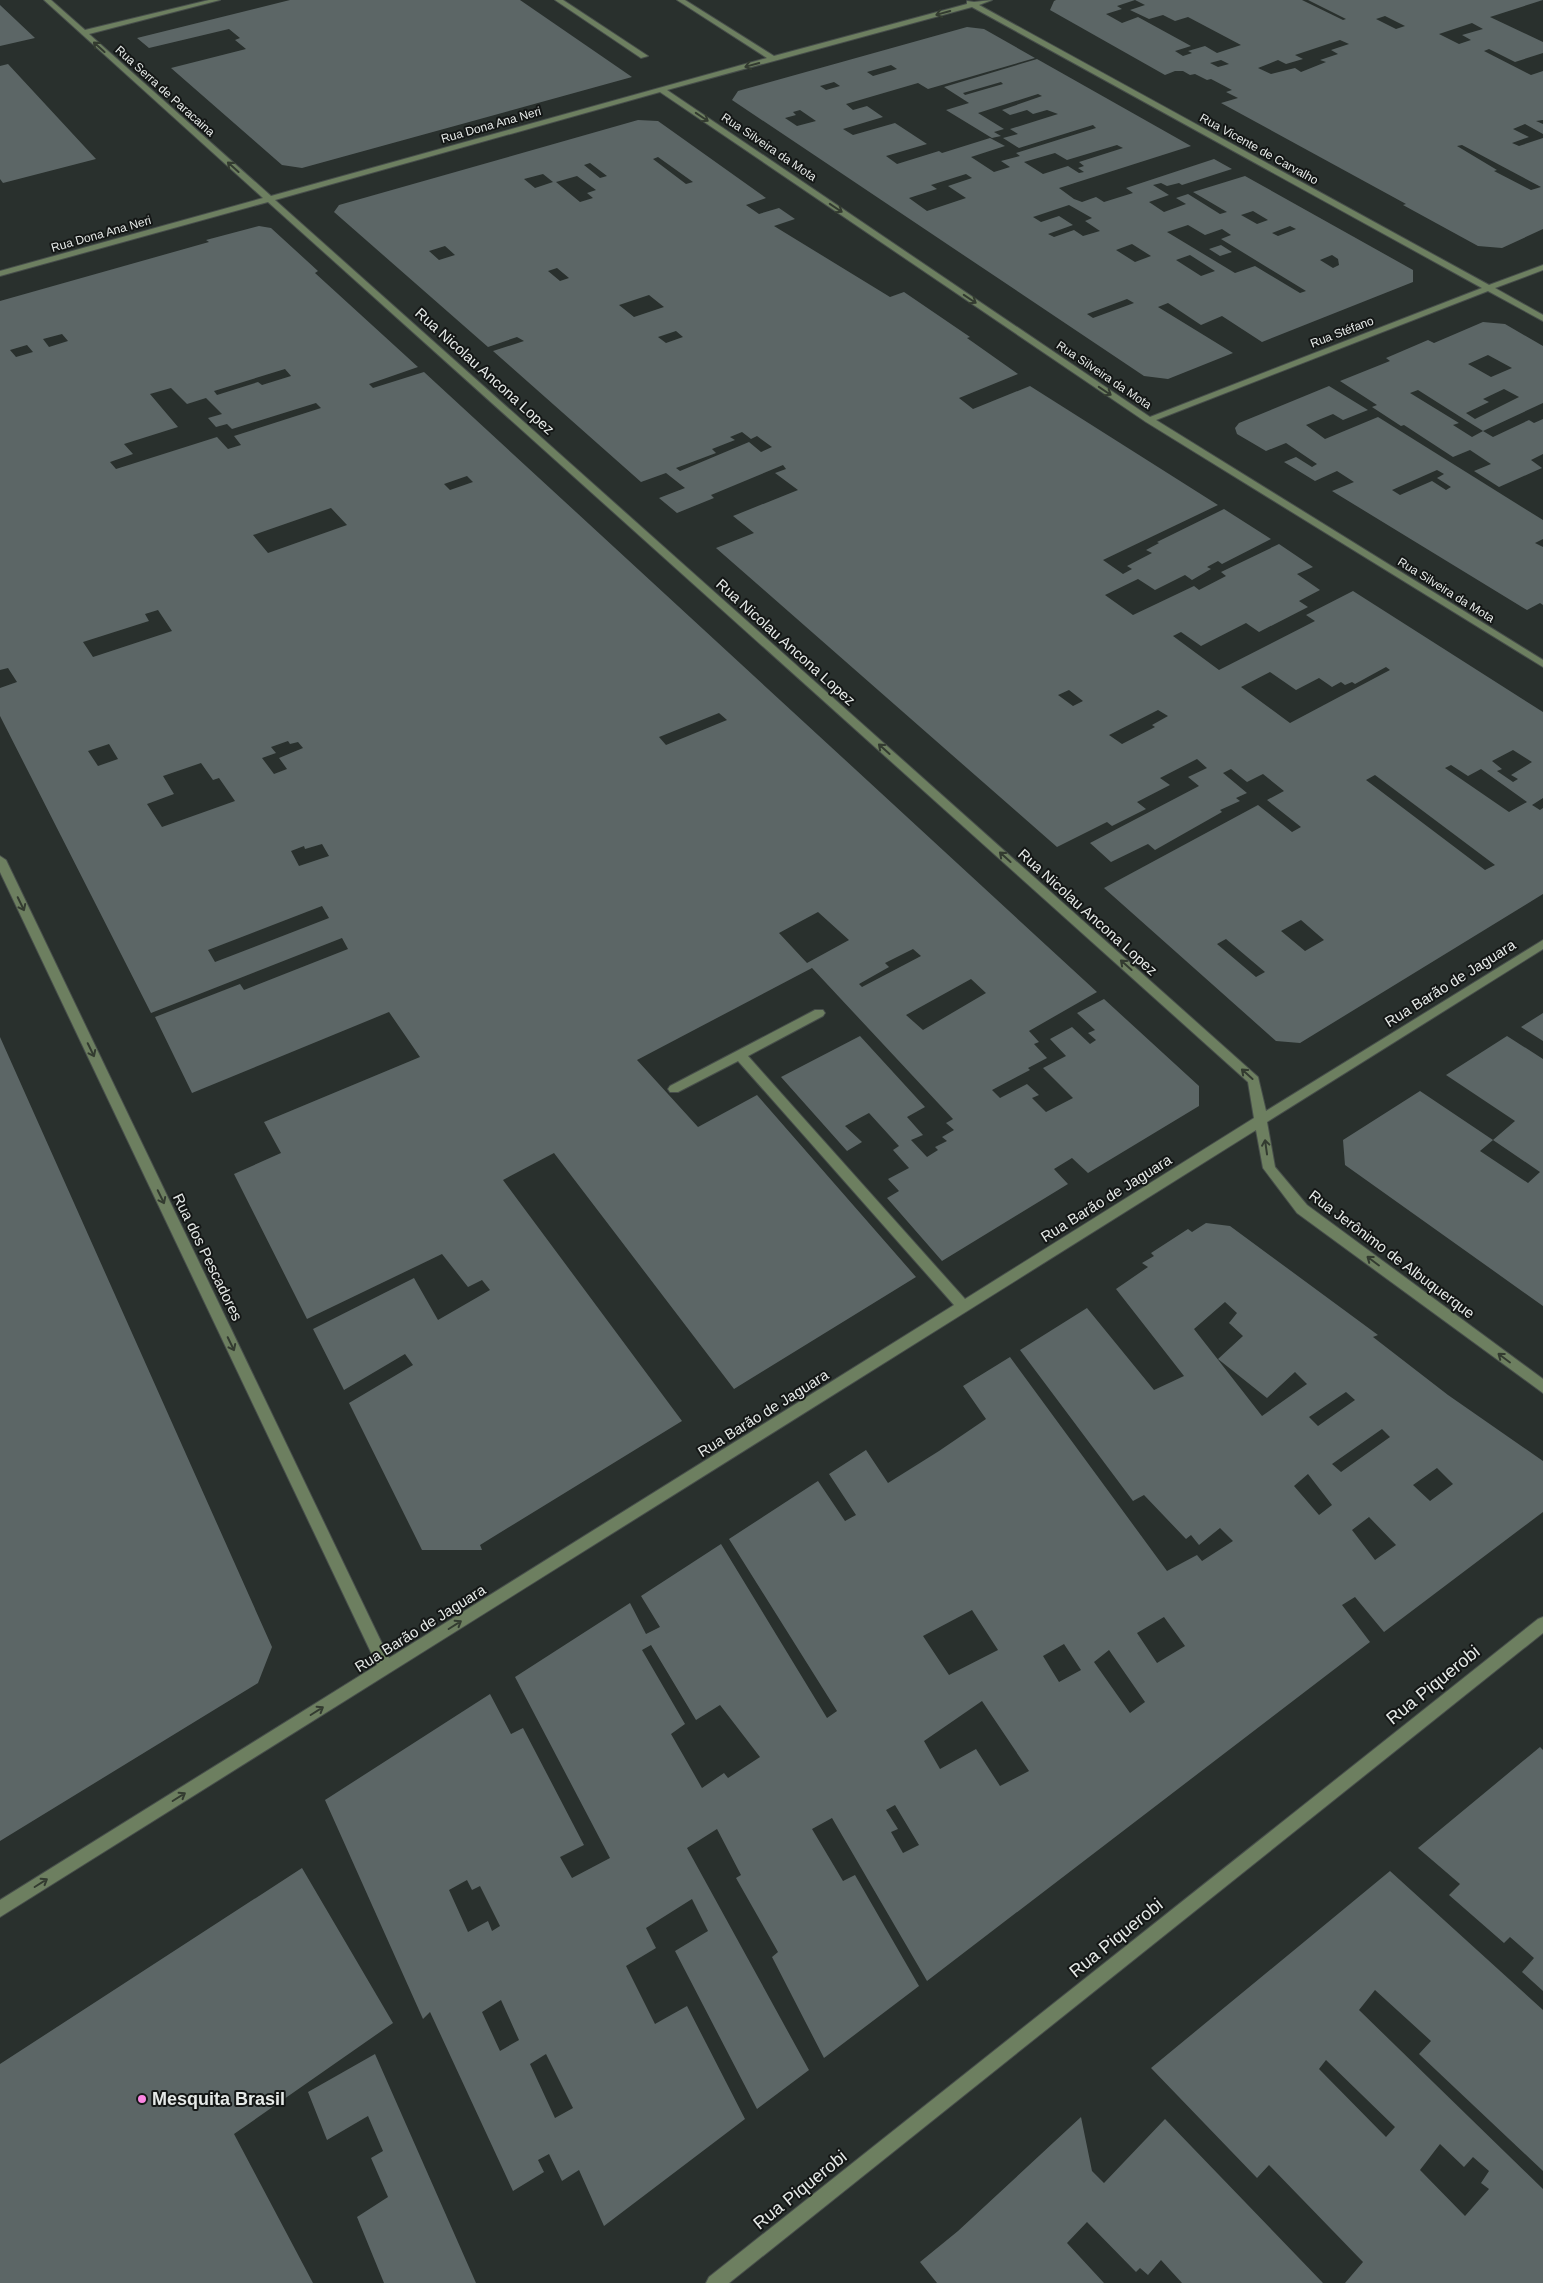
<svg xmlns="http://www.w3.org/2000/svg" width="1543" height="2283" font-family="Helvetica,sans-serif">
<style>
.building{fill:#5c6666;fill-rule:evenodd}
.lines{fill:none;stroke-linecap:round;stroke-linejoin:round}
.minor-casing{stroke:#474e4b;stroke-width:2}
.minor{fill:#6d7f60;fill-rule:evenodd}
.oneway{stroke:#333b30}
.poi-dot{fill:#fc86e3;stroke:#141716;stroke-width:2}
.labels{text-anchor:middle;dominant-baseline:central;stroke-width:4;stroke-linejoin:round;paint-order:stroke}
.far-street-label{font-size:12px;fill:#e6eae8;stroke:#141716}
.street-label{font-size:15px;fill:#e6eae8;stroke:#141716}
.near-street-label{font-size:18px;fill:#e6eae8;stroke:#141716}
.near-poi-label{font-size:18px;font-weight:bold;fill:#e6eae8;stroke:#141716;text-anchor:start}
</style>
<rect width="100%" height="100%" fill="#29302d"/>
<!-- building -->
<path class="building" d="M290 0H520L632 77 302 168 282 165 171 68 246 49 235 40 240 38 229 29 149 48 137 38Z
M1302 0 1343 20 1346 19 1308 0H1543L1490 17 1543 42V53L1515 62 1489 49 1484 51 1531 75 1543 71V120L1536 121 1543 124V134L1525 124 1513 129 1529 137 1512 143 1519 146 1543 138V229L1502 248 1478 246 1403 205 1406 204 1221 103 1238 98 1226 92 1232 90 1211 79 1207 80 1195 74 1190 75 1183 71H1175L1165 75 1050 10 1054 1 1056 0ZM1135 0 1145 5 1130 10 1149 19 1163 15 1175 21 1188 17 1241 45 1217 53 1205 46 1188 51 1192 53 1183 56 1175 51 1191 46 1138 17 1122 23 1106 14 1122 9 1117 6ZM1385 16 1405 26 1396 29 1376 19ZM1472 23 1483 29 1462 35 1471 40 1459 44 1439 34ZM1340 40 1349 44 1331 50 1338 54 1320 60 1326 62 1301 72 1295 68 1271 74 1258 68 1278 60 1286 64 1303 59 1295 55ZM1221 60 1229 64 1218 67 1210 63ZM1462 145 1479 154 1541 187 1531 190 1494 171 1497 170 1457 146Z
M0 5 35 38 0 46Z
M967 27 984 29 1035 58 928 89 918 83 846 104 853 110 867 106 883 117 843 129 853 135 895 123 927 144 886 156 897 164 939 151 942 153 990 138 1005 146 971 157 994 172 1010 167 1001 161 1020 156 1016 153 1096 128 1093 125 1019 148 1003 138 1018 134 1010 129 1058 114 1047 110 1033 114 1027 110 1010 115 1002 110 1042 96 1038 94 978 113 1004 129 994 132 1001 136 992 138 946 110 969 103 944 87 1037 59 1191 146 1059 188 1074 199 1082 202 1096 197 1104 202 1133 193 1126 188 1214 159 1232 169 1182 185 1179 183 1167 186 1161 183 1153 185 1169 195 1149 202 1164 212 1186 204 1176 198 1188 194 1220 214 1227 212 1193 192 1245 176 1413 270V282L1262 342 1222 316 1201 325 1168 303 1158 307 1233 353 1168 379 1144 376 732 100 738 91 745 89ZM891 65 897 69 873 76 867 72ZM834 82 840 86 826 90 820 86ZM1001 82 1003 84 965 95 963 93ZM800 110 816 121 797 126 785 118 796 115 793 112ZM1117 145 1123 148 1079 162 1084 166 1078 168 1084 172 1079 173 1068 166 1043 174 1024 162 1055 153 1067 160ZM966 174 972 178 948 186 966 198 927 211 909 198 937 189 931 185ZM1069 205 1092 218 1085 221 1100 231 1083 236 1074 230 1054 237 1048 234 1073 225 1059 216 1041 222 1033 217ZM1253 211 1268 220 1257 224 1241 215ZM1188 225 1205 235 1222 229 1231 235 1221 239 1306 291 1300 293 1255 266 1235 273 1167 232ZM1290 226 1296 229 1278 236 1272 233ZM1132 244 1151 256 1135 262 1116 250ZM1190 255 1215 271 1201 276 1176 260ZM1332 255 1338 259 1339 265 1333 268 1320 260ZM1127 299 1134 303 1093 318 1087 314Z
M8 64 96 159 3 183 0 179V66Z
M638 120 658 121 766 198 746 205 759 214 779 208 795 219 774 226 890 297 904 292 970 337 967 338 1018 374 959 398 973 409 1030 386 1218 505 1103 560 1123 574 1132 569 1127 566 1152 553 1146 550 1159 543 1157 542 1224 509 1271 539 1222 564 1218 561 1207 567 1211 569 1192 580 1185 575 1155 590 1138 579 1105 595 1133 615 1194 586 1199 590 1226 576 1221 572 1279 544 1313 567 1297 574 1320 590 1299 601 1308 607 1259 632 1246 623 1201 646 1181 632 1173 636 1219 670 1315 621 1306 615 1353 591 1543 712V798L1532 805 1540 810 1543 808V894L1300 1043 1276 1041 1104 888 1258 805 1292 832 1301 827 1267 800 1284 791 1263 774 1247 782 1231 769 1223 773 1247 793 1236 798 1240 801 1220 810 1222 812 1155 850 1148 844 1111 862 1090 843 1199 786 1188 777 1207 768 1197 759 1160 778 1170 785 1137 802 1146 809 1112 826 1107 822 1057 847 716 548 754 533 733 516 798 490 775 473 786 469 783 465 711 495 714 498 677 513 659 498 685 488 666 473 641 482 493 351 524 341 517 337 488 347 334 212 339 205ZM658 157 693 182 686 184 653 159ZM590 163 607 176 600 178 584 165ZM543 174 553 182 535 188 524 179ZM577 176 596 190 587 193 593 198 580 202 556 182ZM445 246 455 255 439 260 429 251ZM557 268 569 278 560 281 548 271ZM649 295 664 307 634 317 619 305ZM676 331 683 337 666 343 658 337ZM742 432 751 439 757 436 772 447 761 452 749 442 680 471 676 468 716 453 712 449 735 440 730 437ZM1386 667 1390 670 1290 723 1241 687 1270 672 1296 690 1319 678 1332 687 1341 682 1345 685 1352 682 1355 684ZM1069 690 1083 701 1073 706 1058 695ZM1158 710 1168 716 1152 725 1155 727 1122 744 1109 735ZM1513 750 1532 762 1511 775 1518 779 1513 782 1497 771 1502 769 1492 761ZM1451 765 1468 776 1481 769 1527 802 1509 812 1445 768ZM1375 775 1495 865 1485 870 1366 780ZM1301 920 1324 940 1305 951 1281 931ZM1226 939 1265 972 1256 977 1217 944Z
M259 226 271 228 318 271 315 273 418 367 369 384 373 388 424 372 1097 992 1029 1031 1039 1042 1034 1044 1047 1058 1028 1068 1030 1070 992 1090 1000 1098 1027 1084 1039 1095 1032 1098 1046 1112 1073 1098 1043 1068 1066 1056 1050 1039 1072 1027 1090 1044 1096 1040 1088 1033 1095 1030 1077 1013 1104 999 1199 1086V1106L1088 1173 1072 1158 1054 1169 1068 1184 942 1261 887 1198 899 1191 888 1179 909 1168 893 1150 899 1146 869 1113 845 1126 862 1142 847 1151 781 1077 860 1036 925 1107 907 1117 923 1135 911 1140 927 1157 938 1150 935 1147 947 1141 942 1137 954 1130 946 1123 953 1119 812 968 637 1060 698 1127 757 1095 916 1277 734 1389 554 1153 503 1180 682 1421 480 1545 482 1550H422L349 1403 413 1365 405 1354 344 1390 313 1329 414 1278 438 1320 490 1290 482 1280 468 1287 442 1254 307 1319 234 1174 281 1153 264 1122 420 1057 389 1012 192 1093 155 1017 240 984 244 990 348 949 342 938 151 1013 0 716V688L17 682 8 668 0 670V301L209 242 206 240ZM62 334 68 341 49 347 43 339ZM27 345 33 352 16 357 10 350ZM285 369 291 376 262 385 258 382 217 395 214 391ZM171 388 187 404 206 398 222 414 208 418 216 427 227 424 232 429 316 403 321 408 234 436 241 445 228 449 217 437 116 469 110 462 133 454 124 444 178 427 150 394ZM467 476 473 482 450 490 444 484ZM331 508 347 525 268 553 253 535ZM158 610 172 631 93 657 83 642 149 621 145 614ZM719 713 727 720 666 745 659 737ZM288 741 290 744 298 742 303 748 279 758 287 769 274 774 262 758 276 753 271 747ZM109 744 118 759 98 766 88 751ZM201 763 213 780 219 778 235 801 162 827 147 804 174 794 163 776ZM322 844 329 856 299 866 291 851 304 846 305 849ZM322 906 329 918 215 962 208 950ZM818 912 849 940 807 963 779 933ZM913 949 921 956 862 987 859 984 889 967 885 963ZM971 979 986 993 923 1030 906 1015Z
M1221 245 1232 252 1220 256 1209 249Z
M1483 322 1505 324 1543 346V403L1483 431 1493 437 1529 420 1534 423 1543 419V454L1531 460 1542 468 1499 487 1474 471 1491 464 1470 450 1453 457 1404 425 1401 426 1372 407 1377 405 1340 381 1390 361 1386 358 1428 340 1434 343ZM1488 355 1512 368 1491 377 1468 364ZM1504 389 1519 397 1475 419 1466 413 1489 402 1483 399ZM1418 390 1459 416 1483 431 1472 437 1453 425 1459 423 1410 393Z
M1329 386 1368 410 1343 420 1333 414 1306 425 1325 439 1378 417 1543 520V539L1535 543 1543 547V605L1540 603 1527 610 1332 491 1354 482 1337 471 1315 481 1284 462 1296 457 1312 467 1317 464 1286 443 1266 451 1237 434 1235 428 1239 423ZM1437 470 1444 474 1437 478 1451 487 1446 490 1432 481 1400 495 1392 490Z
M1543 1013V1041L1521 1027Z
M1507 1036 1543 1059V1306L1345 1165 1343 1140 1420 1091 1493 1140 1515 1121 1446 1075ZM1493 1140 1540 1172 1528 1183 1480 1151Z
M0 1037 272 1647 258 1683 0 1841Z
M1206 1223 1230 1226 1378 1335 1373 1337 1448 1395 1543 1461V1512L1384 1632 1355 1597 1342 1605 1370 1642 927 1981 832 1818 812 1829 843 1881 855 1875 919 1986 824 2058 772 1957 778 1952 736 1878 741 1875 717 1829 687 1848 809 2070 757 2109 675 1951 708 1931 692 1899 646 1928 656 1948 626 1966 655 2024 687 2006 745 2119 604 2226 579 2170 562 2181 549 2154 538 2160 544 2172 513 2191 430 2012 423 2019 325 1800 490 1694 511 1734 523 1728 584 1845 560 1857 572 1878 610 1858 515 1677 630 1603 646 1634 660 1627 641 1596 721 1544 827 1718 837 1711 729 1539 818 1481 845 1521 856 1515 829 1474 866 1450 888 1483 939 1451 986 1419 963 1386 1010 1357 1167 1571 1197 1555 1202 1561 1233 1541 1220 1528 1199 1545 1191 1535 1186 1539 1144 1495 1133 1501 1020 1350 1087 1308 1154 1390 1184 1376 1116 1289 1148 1267 1142 1263 1154 1256 1151 1253 1188 1229 1192 1232ZM1225 1302 1237 1313 1229 1323 1243 1336 1218 1359 1267 1398 1295 1372 1307 1384 1262 1416 1194 1329ZM1346 1392 1355 1400 1318 1426 1309 1417ZM1382 1429 1390 1437 1341 1472 1332 1464ZM1437 1468 1453 1484 1430 1501 1413 1485ZM1308 1474 1332 1505 1319 1515 1294 1486ZM1369 1517 1396 1545 1375 1560 1352 1530ZM972 1610 998 1650 949 1675 923 1636ZM1164 1617 1185 1646 1157 1663 1137 1633ZM1064 1644 1081 1670 1059 1682 1043 1656ZM651 1645 696 1720 720 1705 760 1757 728 1778 724 1773 702 1788 671 1734 685 1724 642 1650ZM1109 1650 1145 1702 1130 1713 1094 1662ZM982 1701 1029 1771 1000 1786 976 1749 940 1769 924 1741ZM895 1805 919 1845 903 1853 891 1832 898 1829 886 1810ZM467 1880 472 1890 480 1886 500 1926 492 1931 488 1921 468 1932 449 1890ZM501 2000 519 2040 500 2051 482 2012ZM546 2054 573 2108 555 2118 530 2064Z
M1540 1747 1543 1750V1991L1522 1972 1534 1958 1510 1937 1504 1943 1449 1895 1460 1884 1418 1848Z
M302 1868 393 2023 234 2134 313 2283H0V2064Z
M1390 1871 1543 2010V2171L1419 2054 1431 2041 1375 1990 1359 2010 1543 2189V2283H1345L1363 2262 1269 2165 1257 2178 1151 2068ZM1326 2060 1395 2127 1386 2137 1319 2069ZM1440 2144 1464 2167 1473 2157 1489 2171 1481 2183 1489 2189 1465 2216 1420 2170Z
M375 2054 476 2283H384L357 2217 388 2197 371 2158 383 2151 368 2116 327 2140 308 2092Z
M1081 2117 1092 2171 1104 2183 1165 2119 1323 2283H1182L1161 2260 1148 2275 1140 2268 1136 2272 1087 2222 1067 2243 1104 2283H937L920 2262 958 2231Z"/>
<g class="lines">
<!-- minor casing -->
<g class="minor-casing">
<path id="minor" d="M44 0H51L85 30 209 0H220L89 34 271 196 767 58 677 0H685L774 56 967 4V1L974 2 992 0 979 5 1489 285 1543 265V270L1495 288 1543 315V321L1488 291 1156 420 1543 660V667L1146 422 660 92 275 200 1258 1077 1266 1111 1543 940V949L1267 1122 1275 1167 1307 1205 1543 1379V1393L1297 1213 1263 1168 1256 1130 0 1917V1900L377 1665 0 872V856L6 860 389 1658 954 1305 738 1061 678 1092H670L668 1089 670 1086 815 1010H823L825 1013 823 1016 748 1056 965 1299 1254 1118 1248 1082 268 202 0 276V271L263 198ZM972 7 1482 288 1150 417 667 90Z
M555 0H563L648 56 641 58Z
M1543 1617V1633L729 2283H706L709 2277 1538 1619Z"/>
</g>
<!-- minor -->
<use href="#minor" class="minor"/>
</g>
<!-- one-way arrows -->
<defs><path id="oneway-shaft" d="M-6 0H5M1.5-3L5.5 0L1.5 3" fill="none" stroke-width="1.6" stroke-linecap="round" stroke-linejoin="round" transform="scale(1.25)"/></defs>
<g class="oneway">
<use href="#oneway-shaft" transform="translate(943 13) rotate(165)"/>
<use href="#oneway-shaft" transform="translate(99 47) rotate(-138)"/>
<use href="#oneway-shaft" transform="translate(752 65) rotate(165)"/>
<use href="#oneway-shaft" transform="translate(702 117) rotate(34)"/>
<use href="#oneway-shaft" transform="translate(233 167) rotate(-138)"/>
<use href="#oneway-shaft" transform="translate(836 208) rotate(34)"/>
<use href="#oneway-shaft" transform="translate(970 299) rotate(34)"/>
<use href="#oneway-shaft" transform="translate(1105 391) rotate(34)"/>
<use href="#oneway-shaft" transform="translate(884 749) rotate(-138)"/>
<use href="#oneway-shaft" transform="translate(1005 857) rotate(-138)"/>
<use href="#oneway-shaft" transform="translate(21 904) rotate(64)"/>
<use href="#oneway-shaft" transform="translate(1126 965) rotate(-138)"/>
<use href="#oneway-shaft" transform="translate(91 1050) rotate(64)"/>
<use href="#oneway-shaft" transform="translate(1247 1074) rotate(-138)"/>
<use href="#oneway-shaft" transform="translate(1266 1147) rotate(-98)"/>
<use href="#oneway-shaft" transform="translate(161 1197) rotate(64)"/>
<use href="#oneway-shaft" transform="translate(1373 1261) rotate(-143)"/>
<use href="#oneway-shaft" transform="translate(231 1344) rotate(64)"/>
<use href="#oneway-shaft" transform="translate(1504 1358) rotate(-143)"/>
<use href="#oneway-shaft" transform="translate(455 1625) rotate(-32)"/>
<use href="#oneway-shaft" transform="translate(317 1711) rotate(-32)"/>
<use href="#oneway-shaft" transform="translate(179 1797) rotate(-32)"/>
<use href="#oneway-shaft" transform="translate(41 1883) rotate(-32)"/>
</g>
<!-- markers -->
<circle class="poi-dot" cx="142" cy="2099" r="5"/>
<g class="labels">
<!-- far-street labels -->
<g class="far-street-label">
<text transform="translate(165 91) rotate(42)">Rua Serra de Paracaina</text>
<text transform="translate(491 125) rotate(-16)">Rua Dona Ana Neri</text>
<text transform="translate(769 147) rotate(34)">Rua Silveira da Mota</text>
<text transform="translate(1259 149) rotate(29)">Rua Vicente de Carvalho</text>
<text transform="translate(101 234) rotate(-16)">Rua Dona Ana Neri</text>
<text transform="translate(1342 332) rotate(-21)">Rua Stéfano</text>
<text transform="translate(1104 375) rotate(34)">Rua Silveira da Mota</text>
<text transform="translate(1446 590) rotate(32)">Rua Silveira da Mota</text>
</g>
<!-- street labels -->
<g class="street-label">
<text transform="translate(485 371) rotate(42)">Rua Nicolau Ancona Lopez</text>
<text transform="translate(786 642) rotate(42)">Rua Nicolau Ancona Lopez</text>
<text transform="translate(1088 912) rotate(42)">Rua Nicolau Ancona Lopez</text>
<text transform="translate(1450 983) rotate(-32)">Rua Barão de Jaguara</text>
<text transform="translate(1106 1198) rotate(-32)">Rua Barão de Jaguara</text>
<text transform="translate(1392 1254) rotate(37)">Rua Jerônimo de Albuquerque</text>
<text transform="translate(208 1257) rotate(64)">Rua dos Pescadores</text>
<text transform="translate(763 1413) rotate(-32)">Rua Barão de Jaguara</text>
<text transform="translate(420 1628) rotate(-32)">Rua Barão de Jaguara</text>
</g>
<!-- near-street labels -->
<g class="near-street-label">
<text transform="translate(1433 1685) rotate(-39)">Rua Piquerobi</text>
<text transform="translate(1116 1938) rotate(-39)">Rua Piquerobi</text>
<text transform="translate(800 2190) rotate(-39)">Rua Piquerobi</text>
</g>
<!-- near-poi labels -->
<g class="near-poi-label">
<text x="152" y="2099">Mesquita Brasil</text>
</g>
</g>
</svg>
